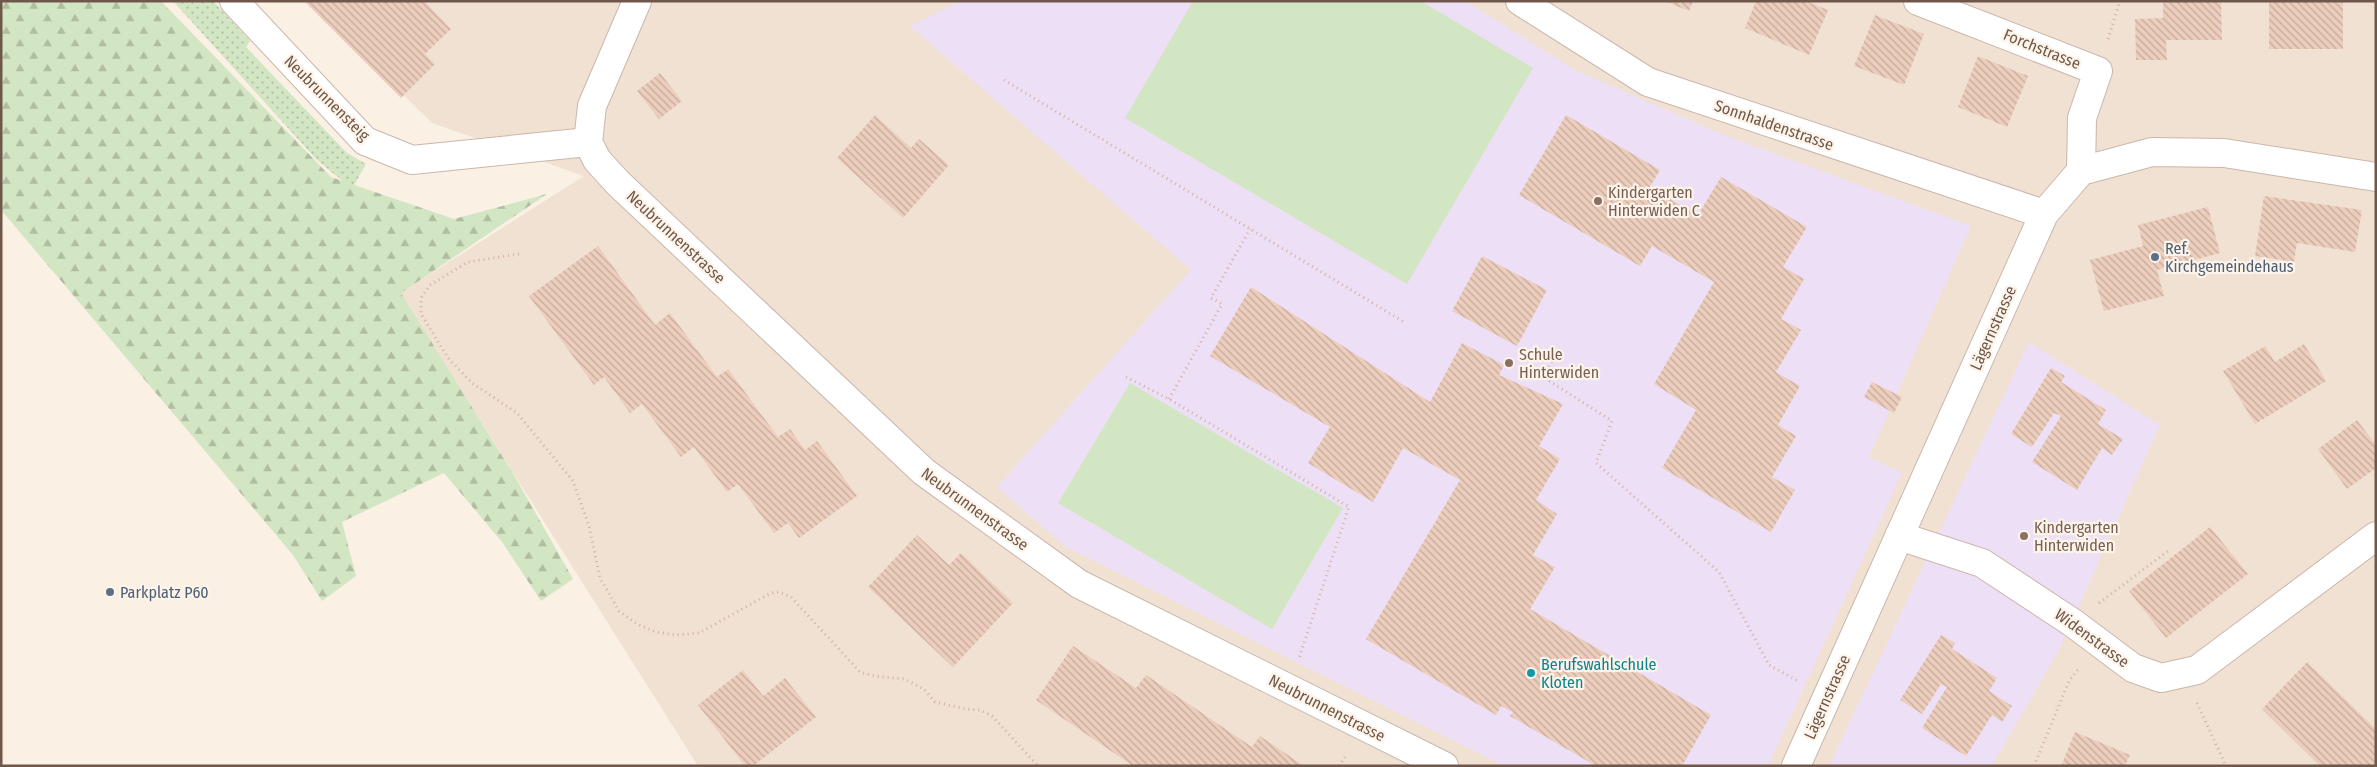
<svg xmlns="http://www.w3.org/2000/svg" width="2377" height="767" font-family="'Fira Sans Condensed',sans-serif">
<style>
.residential{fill:#f1e1d2}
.education{fill:#ede0f6}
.grass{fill:url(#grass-dots)}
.forest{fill:url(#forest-firs)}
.pitch{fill:#d3e6c3}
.building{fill:url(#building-back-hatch)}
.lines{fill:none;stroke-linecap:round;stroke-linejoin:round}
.street-casing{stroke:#cab7ab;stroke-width:30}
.path{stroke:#d1b1a1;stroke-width:3;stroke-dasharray:1 4;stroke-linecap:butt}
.street{stroke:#fff;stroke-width:28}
.education-dot{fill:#8d6e63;stroke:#fdf4e9;stroke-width:2}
.service-dot{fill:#5c6f8a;stroke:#fdf4e9;stroke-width:2}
.culture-dot{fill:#0f9aa8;stroke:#fdf4e9;stroke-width:2}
.labels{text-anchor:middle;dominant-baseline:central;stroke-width:4.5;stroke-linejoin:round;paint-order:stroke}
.street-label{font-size:16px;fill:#70574b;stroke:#fdf4e9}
.education-label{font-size:16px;fill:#785e54;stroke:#fdf4e9;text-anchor:start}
.service-label{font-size:16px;fill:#4e5e75;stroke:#fdf4e9;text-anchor:start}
.culture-label{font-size:16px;fill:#0d838f;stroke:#fdf4e9;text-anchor:start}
</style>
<defs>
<pattern id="grass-dots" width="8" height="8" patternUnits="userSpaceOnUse" patternTransform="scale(1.25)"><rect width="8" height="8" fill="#d3e6c3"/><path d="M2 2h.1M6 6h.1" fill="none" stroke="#b0bda0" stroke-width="1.8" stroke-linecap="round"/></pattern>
<pattern id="forest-firs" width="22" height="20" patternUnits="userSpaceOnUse" patternTransform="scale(1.25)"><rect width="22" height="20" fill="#d3e6c3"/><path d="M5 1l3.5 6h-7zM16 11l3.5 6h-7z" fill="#b0bda0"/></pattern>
<pattern id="building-back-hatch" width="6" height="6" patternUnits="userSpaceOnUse" patternTransform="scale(1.25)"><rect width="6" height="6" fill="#edcebd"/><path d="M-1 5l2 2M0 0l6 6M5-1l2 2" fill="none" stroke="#c4aa9c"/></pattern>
</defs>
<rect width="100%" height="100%" fill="#faf0e3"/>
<!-- residential -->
<path class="residential" d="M308 1H2376V766H698L400 293 584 176 432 123Z"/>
<!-- education -->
<path class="education" d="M961 1H1466L1573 69 1726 136 1971 226 1869 457 1902 473 1768 766H1504L1066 547 997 487 1191 270 910 26Z
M2029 342 2160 425 2060 648 1992 766H1829Z"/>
<!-- grass -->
<path class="grass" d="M173 1H213L250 41 246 47 347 153 366 164 352 189 316 159Z"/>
<!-- forest -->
<path class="forest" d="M1 1H161L331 177 454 219 547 194 401 293 514 475 573 579 541 601 502 542 444 473 342 522 356 576 322 601 293 555 1 210Z"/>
<!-- pitch -->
<path class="pitch" d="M1193 1H1421L1533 68 1407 284 1125 118Z
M1130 383 1343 508 1272 629 1058 503Z"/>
<!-- building -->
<path class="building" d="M304 1H424L451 29 425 54 435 64 401 98Z
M1664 1H1693L1689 11Z
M1756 1H1806L1828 10 1809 55 1745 28Z
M2163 1H2221L2222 40H2166L2167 60H2136L2135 19 2163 18Z
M2269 1H2343V49H2269Z
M1875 15 1924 34 1904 85 1854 66Z
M1978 56 2028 76 2007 127 1958 107Z
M660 73 682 101 659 119 637 91Z
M875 115 911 148 919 139 949 165 903 218 837 158Z
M1566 115 1660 170 1650 187 1698 215 1721 177 1807 227 1783 267 1804 279 1781 319 1801 330 1776 372 1800 386 1778 425 1796 436 1772 477 1795 490 1771 532 1662 468 1696 410 1654 384 1714 282 1652 246 1640 266 1519 195Z
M2264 196 2362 210 2355 252 2297 243 2294 262 2255 256Z
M2208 207 2220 253 2157 270 2164 296 2104 311 2090 260 2143 246 2138 225Z
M598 246 655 325 670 313 717 377 728 369 778 437 790 429 805 450 817 441 857 496 799 538 788 523 774 533 738 484 727 492 694 447 681 457 642 404 630 413 604 377 594 385 529 296Z
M1482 256 1547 290 1517 346 1452 311Z
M1251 287 1430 402 1462 343 1504 365 1499 375 1563 404 1539 446 1560 459 1536 500 1557 514 1533 555 1555 567 1530 609 1711 715 1682 766H1596L1510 716 1513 712 1501 706 1496 715 1366 639 1460 480 1403 448 1373 502 1308 463 1330 427 1210 356Z
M2304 344 2326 381 2255 424 2223 371 2265 346 2275 362Z
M2051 368 2065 376 2061 382 2106 410 2098 424 2123 439 2112 455 2102 448 2077 490 2032 462 2061 416 2054 413 2032 447 2011 434Z
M1872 382 1902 397 1894 413 1864 397Z
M2357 420 2376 445V468L2347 489 2318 449Z
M2210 527 2248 574 2166 638 2129 591Z
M917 535 949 565 961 553 1013 603 953 667 868 587Z
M1941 635 1955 643 1952 649 1997 678 1989 691 2012 706 2002 722 1992 715 1966 756 1922 728 1947 687 1941 684 1922 714 1900 700Z
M1073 646 1136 688 1146 675 1252 747 1260 736 1304 766H1133L1036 700Z
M2307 662 2376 729V766H2320L2262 709Z
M743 670 763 696 785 678 816 717 753 766H745L698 705Z
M2075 732 2130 755 2125 766H2061Z"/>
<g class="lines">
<!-- street casing -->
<g class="street-casing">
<path id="street" d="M234 1 365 141 412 160 588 142
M1520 1 1648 82 2044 214
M1918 1 2098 71 2082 118 2081 171
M588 142 597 160 618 183 924 472 1079 584 1444 766
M588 142 592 106 637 1
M1899 536 1982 563 2073 623 2133 668 2161 678 2197 670 2376 536
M1796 766 2044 214 2081 171 2152 152 2224 153 2376 177"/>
</g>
<!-- path -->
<path class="path" d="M2108 39 2120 1
M1004 80 1404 322
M519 254 468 262 430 285 421 298V314L448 358 472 383 517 413 573 481 589 526 600 578 619 611 637 624 656 632 676 635 699 633 771 593 779 592 791 597 860 672 874 676 904 679 924 689 935 702 965 709 980 710 992 716 1038 766
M1557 353 1543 377 1612 421 1596 463 1719 572 1769 665 1798 681
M1126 377 1169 399 1349 507 1299 658
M1169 399 1222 304 1211 298 1250 229
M2099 603 2168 551
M2197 703 2226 766
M1339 766 1347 754
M2034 766 2069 681 2079 668"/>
<!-- street -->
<use href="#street" class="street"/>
</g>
<!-- markers -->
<g class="education-dot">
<circle cx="1598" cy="201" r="5"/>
<circle cx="1509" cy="363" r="5"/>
<circle cx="2024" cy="536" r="5"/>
</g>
<g class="service-dot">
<circle cx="2155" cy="257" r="5"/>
<circle cx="110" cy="592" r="5"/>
</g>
<circle class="culture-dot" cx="1531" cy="673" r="5"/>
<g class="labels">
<!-- street labels -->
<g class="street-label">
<text transform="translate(2042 49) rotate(22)">Forchstrasse</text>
<text transform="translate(327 98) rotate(45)">Neubrunnensteig</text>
<text transform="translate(1774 125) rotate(19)">Sonnhaldenstrasse</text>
<text transform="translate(676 237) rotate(43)">Neubrunnenstrasse</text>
<text transform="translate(1993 328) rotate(-66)">Lägernstrasse</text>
<text transform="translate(975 509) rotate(36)">Neubrunnenstrasse</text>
<text transform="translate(2092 638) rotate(36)">Widenstrasse</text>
<text transform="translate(1827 697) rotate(-66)">Lägernstrasse</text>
<text transform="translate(1327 708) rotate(27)">Neubrunnenstrasse</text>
</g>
<!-- education labels -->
<g class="education-label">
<text x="1608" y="192">Kindergarten<tspan x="1608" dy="18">Hinterwiden C</tspan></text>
<text x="1519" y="354">Schule<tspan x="1519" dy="18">Hinterwiden</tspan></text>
<text x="2034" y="527">Kindergarten<tspan x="2034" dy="18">Hinterwiden</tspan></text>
</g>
<!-- service labels -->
<g class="service-label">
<text x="2165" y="248">Ref.<tspan x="2165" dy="18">Kirchgemeindehaus</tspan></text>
<text x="120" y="592">Parkplatz P60</text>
</g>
<!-- culture labels -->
<g class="culture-label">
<text x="1541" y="664">Berufswahlschule<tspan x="1541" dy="18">Kloten</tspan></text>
</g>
</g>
<!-- border -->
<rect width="2377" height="767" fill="none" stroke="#70574b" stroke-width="5"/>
</svg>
